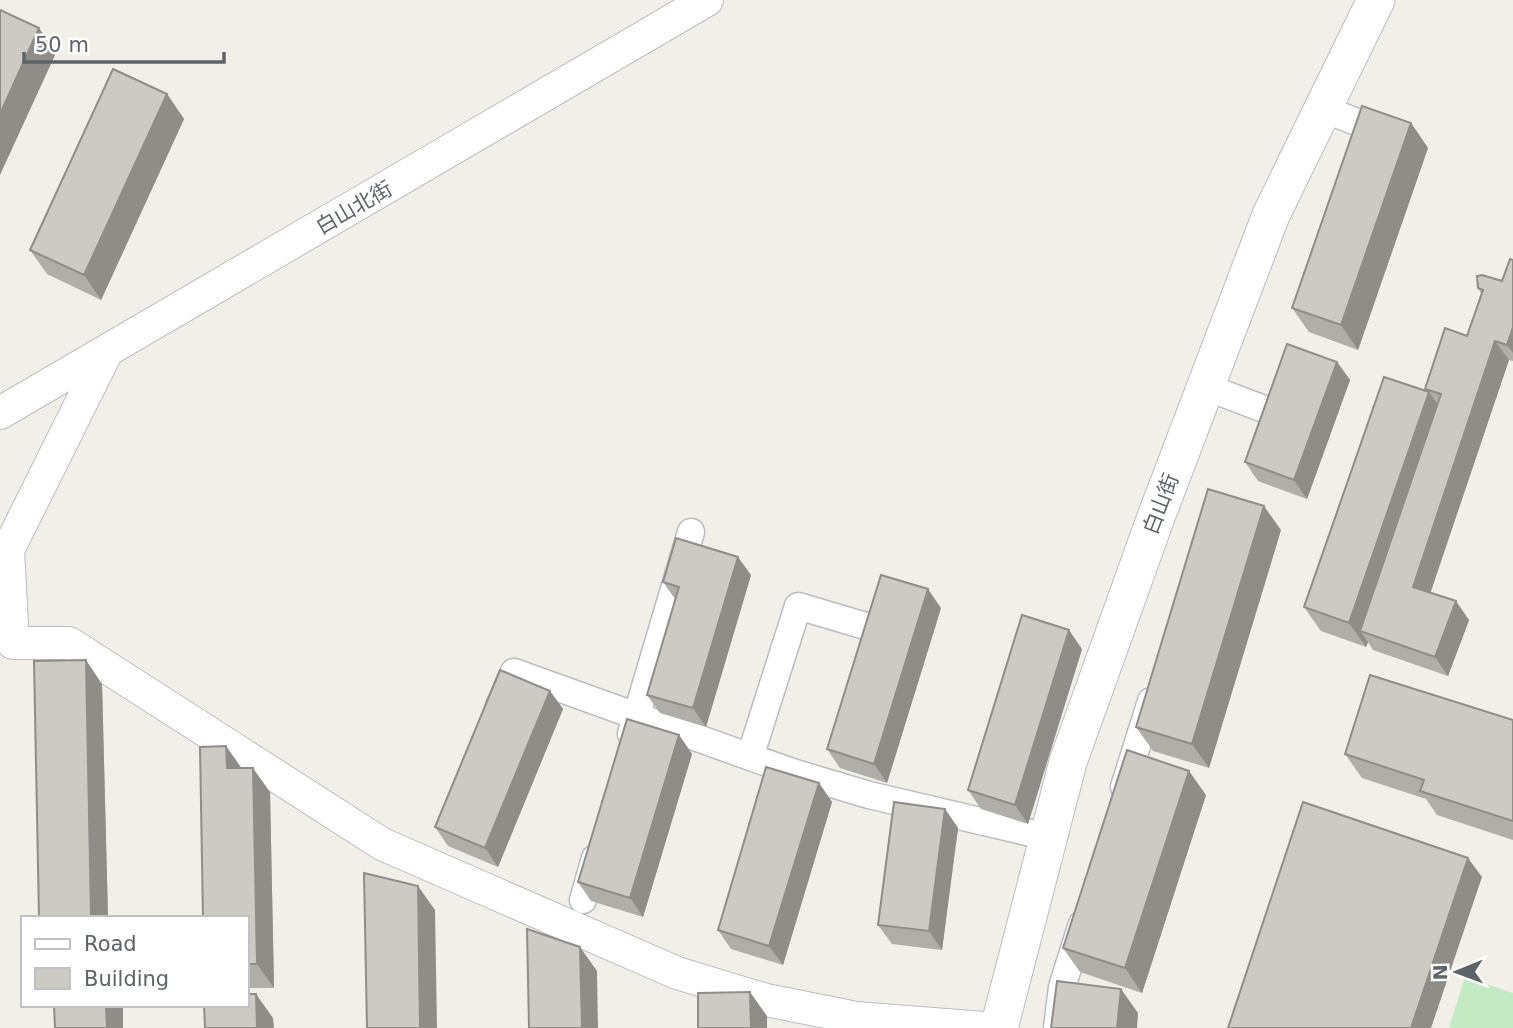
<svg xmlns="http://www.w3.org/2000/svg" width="1513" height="1028" font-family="'DejaVu Sans','Noto Sans SC',sans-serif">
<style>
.green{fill:#c3eac3}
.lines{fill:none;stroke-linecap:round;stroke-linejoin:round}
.minor-casing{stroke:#b9bdc1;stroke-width:29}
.tertiary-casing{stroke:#b9bdc1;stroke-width:34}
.secondary-casing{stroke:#babec3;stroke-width:39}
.minor{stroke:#fff;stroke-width:26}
.tertiary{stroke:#fff;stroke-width:32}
.secondary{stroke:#fff;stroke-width:37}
.wall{fill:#b0aea9}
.shaded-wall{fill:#908d89}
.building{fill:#cdcac4;stroke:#908d89;stroke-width:2}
.labels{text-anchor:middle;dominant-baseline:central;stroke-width:5;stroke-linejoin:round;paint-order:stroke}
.street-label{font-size:21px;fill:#5e6368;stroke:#fff}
</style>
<rect width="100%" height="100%" fill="#f1efe7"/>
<!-- green -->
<path class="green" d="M1465 977 1513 993V1028H1449Z"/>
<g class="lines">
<!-- minor casing -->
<g class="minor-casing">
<path id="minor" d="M1323 109 1375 129 1370 144
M1206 387 1277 414
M499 706 514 672 792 772 869 795 1048 837
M631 734 691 532
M750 757 798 606 879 630
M1124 787 1151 701
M583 900 595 858
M1057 1028 1062 987 1082 924"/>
</g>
<!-- tertiary casing -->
<g class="tertiary-casing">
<path id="tertiary" d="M107 351 8 550 13 643H69L382 844 677 973 766 1000 856 1018 984 1028
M0 413 707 0"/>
</g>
<!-- secondary casing -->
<g class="secondary-casing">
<path id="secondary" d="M999 1028 1068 762 1156 517 1271 215 1376 0"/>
</g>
<!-- minor -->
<use href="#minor" class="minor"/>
<!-- tertiary -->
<use href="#tertiary" class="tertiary"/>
<!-- secondary -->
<use href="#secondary" class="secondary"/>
</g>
<!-- wall -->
<path class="wall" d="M167 94 184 119 101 300 47 274 30 250Z
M1411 123 1428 148 1358 350 1309 332 1292 308Z
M1513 260V361L1509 360 1430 593 1469 620 1448 676 1373 650 1368 642 1366 647 1321 631 1304 607 1427 392 1425 389 1467 336 1481 293 1478 288 1502 281Z
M1337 362 1350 380 1307 499 1258 481 1245 462Z
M1281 530 1209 768 1153 751 1136 727Z
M751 575 706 727 660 713 647 695 675 599 663 582Z
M941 608 887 783 840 768 827 749Z
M1082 649 1028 824 981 809 968 790Z
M102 684 108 918H40Z
M550 691 563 709 498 867 448 846 435 827Z
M1513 720V840L1437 815 1426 799 1362 778 1345 754Z
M679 735 692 754 643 917 591 901 578 882Z
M242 768 270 792 274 988H247V918Z
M819 783 832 802 783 965 731 949 718 930Z
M1206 795 1142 993 1080 972 1063 948Z
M945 809 958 828 942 950 892 944 878 925Z"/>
<!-- shaded-wall -->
<path class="shaded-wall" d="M39 28 56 53 0 175V114Z
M167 94 184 119 101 300 84 275Z
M1411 123 1428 148 1358 350 1341 325Z
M1513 327V353L1507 345Z
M1495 341 1509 360 1426 606 1413 587Z
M1337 362 1350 380 1307 499 1294 480Z
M1429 392 1446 417 1360 631 1368 642 1366 647 1349 623Z
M1264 506 1281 530 1209 768 1192 744Z
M738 557 751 575 706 727 693 708Z
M928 589 941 608 887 783 874 764Z
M1456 601 1469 620 1448 676 1435 657Z
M1069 630 1082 649 1028 824 1015 805Z
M86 660 102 684 108 918H92L91 916Z
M550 691 563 709 498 867 485 848Z
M679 735 692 754 643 917 630 898Z
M226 746 243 770 227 768Z
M253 768 270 792 274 988 257 964Z
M1189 771 1206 795 1142 993 1125 968Z
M819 783 832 802 783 965 769 946Z
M945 809 958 828 942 950 929 931Z
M1468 858 1482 877 1431 1028H1411Z
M418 886 435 910 437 1028H420Z
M580 947 597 971 598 1028H582Z
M1121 989 1138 1013 1137 1028H1117Z
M750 992 767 1016V1028H751Z
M256 994 273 1018 274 1028H257Z
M106 1005H123V1028H107Z"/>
<!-- building -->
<path class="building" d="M0 10 39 28 0 114Z
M113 69 167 94 84 275 30 250Z
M1362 106 1411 123 1341 325 1292 308Z
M1510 259 1513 260V327L1507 345 1495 341 1413 587 1456 601 1435 657 1360 631 1441 394 1425 389 1445 328 1467 336 1483 290 1478 288 1477 276 1482 275 1502 281Z
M1287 344 1337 362 1294 480 1245 462Z
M1384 377 1429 392 1349 623 1304 607Z
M1208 489 1264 506 1192 744 1136 727Z
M676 538 738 557 693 708 647 695 679 587 663 582Z
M881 575 928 589 874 764 827 749Z
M1022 615 1069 630 1015 805 968 790Z
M86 660 91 916 39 917 34 661Z
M500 670 550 691 485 848 435 827Z
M1370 675 1513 720V821L1420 791 1424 780 1345 754Z
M627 719 679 735 630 898 578 882Z
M226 746 227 768H253L257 964H247V918H203L200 747Z
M1127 750 1189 771 1125 968 1063 948Z
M766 767 819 783 769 946 718 930Z
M894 802 945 809 929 931 878 925Z
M1303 802 1468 858 1411 1028H1228Z
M364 873 418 886 420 1028H367Z
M527 929 580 947 582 1028H529Z
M1057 981 1121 989 1117 1028H1051Z
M750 992 751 1028H698V993Z
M247 994H256L257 1028H205L204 1005H247Z
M54 1005H106L107 1028H55Z"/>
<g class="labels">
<!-- street labels -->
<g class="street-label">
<text transform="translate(354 208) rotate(-30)">白山北街</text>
<text transform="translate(1161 504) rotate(-69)">白山街</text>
</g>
</g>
<!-- legend -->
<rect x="21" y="916" width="228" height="91" fill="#ffffff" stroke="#bfc1c3" stroke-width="2"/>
<rect x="35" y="939" width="35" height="10" fill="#ffffff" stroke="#bfc1c3" stroke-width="2"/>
<text x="84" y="951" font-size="21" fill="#5e6368">Road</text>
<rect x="35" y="968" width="35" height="21" fill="#cdcac4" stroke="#bfc1c3" stroke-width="2"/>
<text x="84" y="986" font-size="21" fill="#5e6368">Building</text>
<!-- north arrow -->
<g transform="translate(1457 972) rotate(269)" stroke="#ffffff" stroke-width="5" paint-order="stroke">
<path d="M0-5L12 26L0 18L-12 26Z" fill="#5e6368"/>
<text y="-10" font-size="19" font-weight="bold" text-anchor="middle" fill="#5e6368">N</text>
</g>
<!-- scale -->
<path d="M24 52v10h200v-10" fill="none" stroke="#5e6368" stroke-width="3.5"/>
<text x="35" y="52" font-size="21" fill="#5e6368" stroke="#ffffff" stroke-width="5" paint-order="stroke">50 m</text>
</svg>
